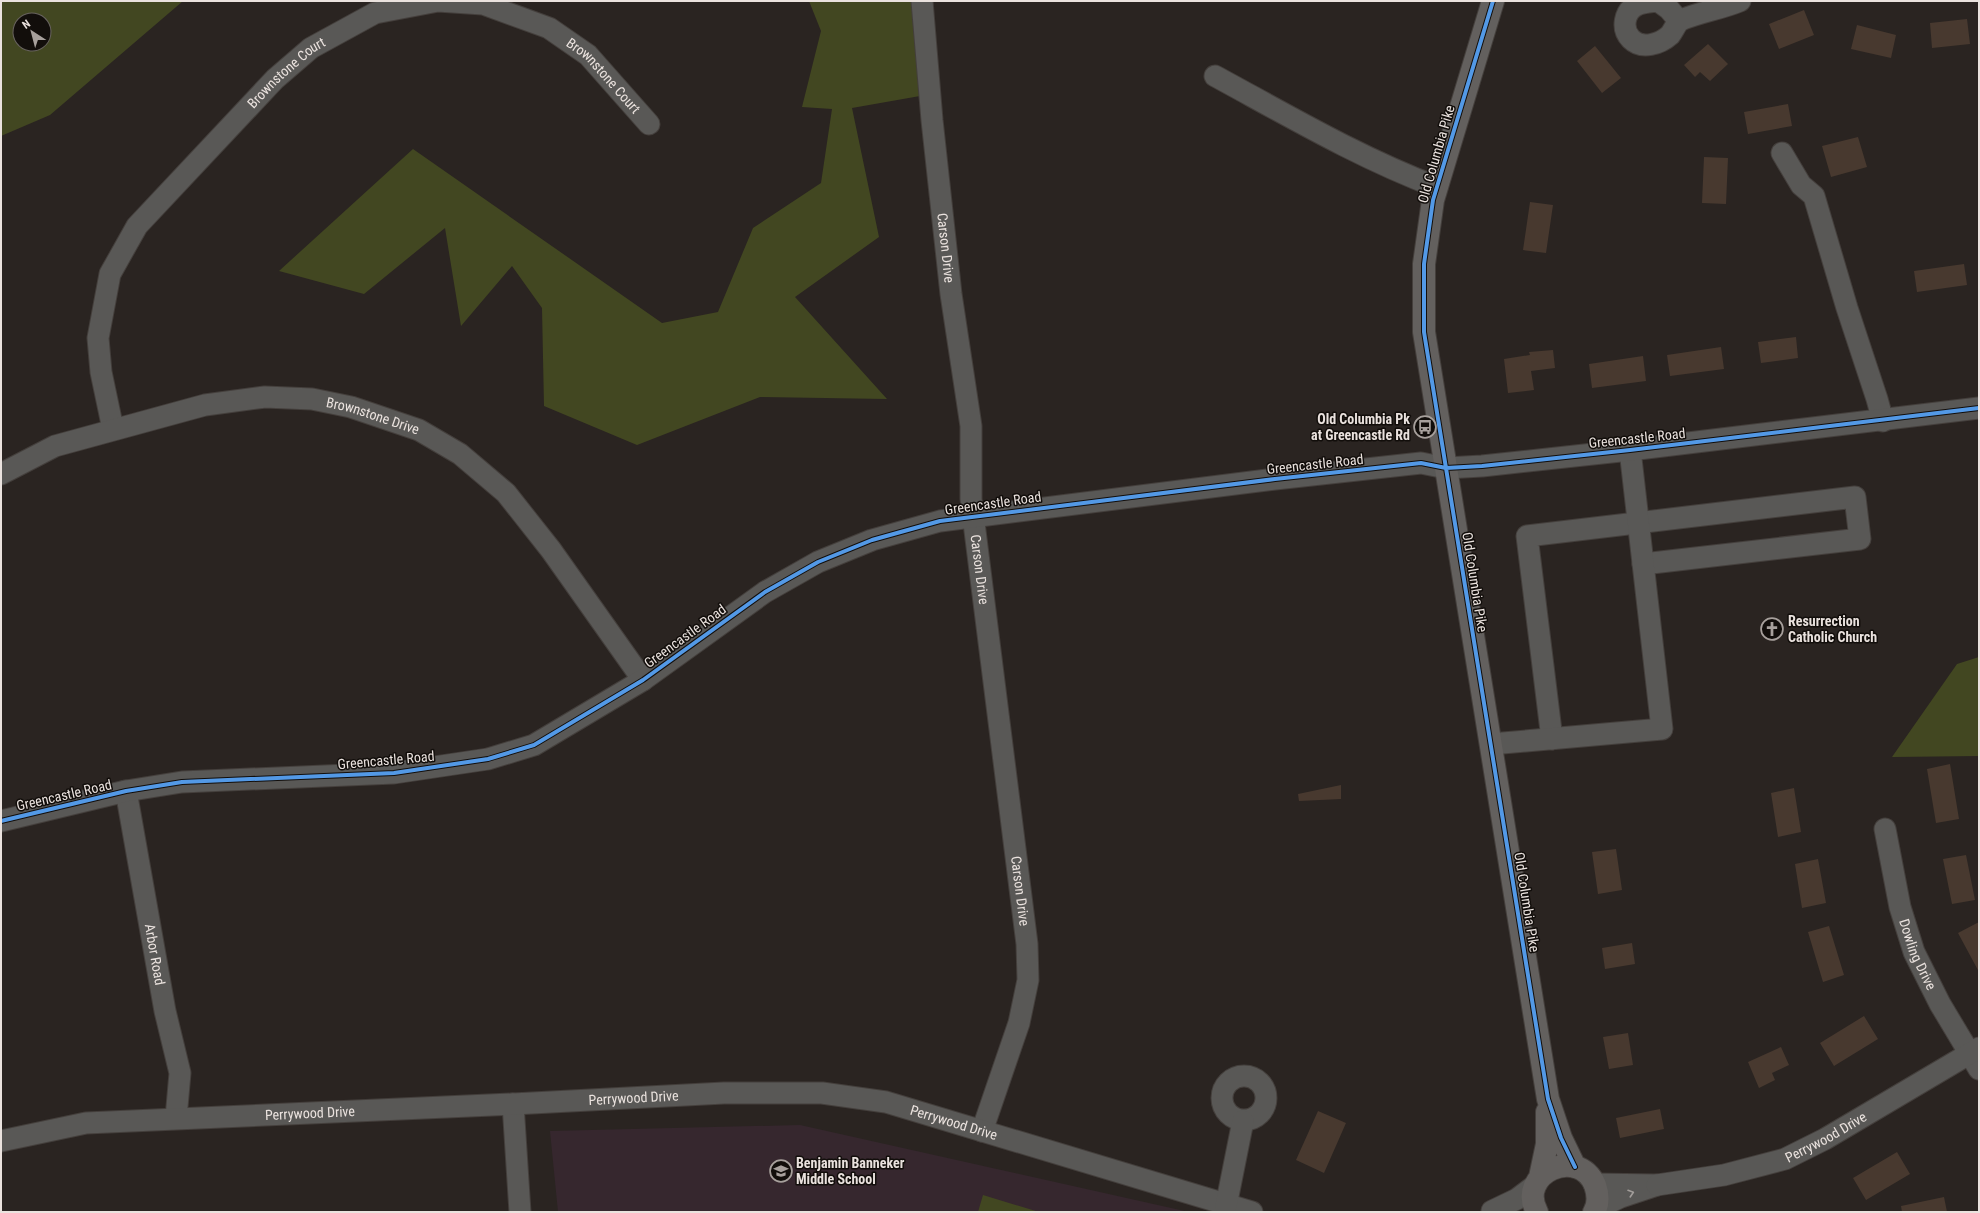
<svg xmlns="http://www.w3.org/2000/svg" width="1980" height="1213" font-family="'Roboto Condensed',sans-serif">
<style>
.education{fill:#36272e}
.green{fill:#424721;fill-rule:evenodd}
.building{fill:#48392f}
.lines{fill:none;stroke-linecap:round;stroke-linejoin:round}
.minor-casing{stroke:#443f3c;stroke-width:23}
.major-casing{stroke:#443f3c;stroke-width:24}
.minor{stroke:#595856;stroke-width:21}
.major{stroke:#63605e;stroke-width:22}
.cycleway-casing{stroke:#120e0b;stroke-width:6}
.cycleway{stroke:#5399e6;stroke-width:4}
.oneway{stroke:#a29d9a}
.labels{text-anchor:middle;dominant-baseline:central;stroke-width:3;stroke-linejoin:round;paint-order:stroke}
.street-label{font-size:14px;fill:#eae2de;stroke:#120e0b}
.poi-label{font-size:14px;font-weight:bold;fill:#eae2de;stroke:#120e0b;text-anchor:start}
</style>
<rect width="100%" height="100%" fill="#2a2421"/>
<!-- education -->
<path class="education" d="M800 1125 1189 1212H558L550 1131Z"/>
<!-- green -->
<path class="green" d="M1 1H183L50 115 1 136ZM20 20H44V44H20Z
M809 1H921L920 96 852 108 879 237 795 297 887 399 760 397 637 445 544 406 542 308 512 266 461 326 445 228 364 294 279 271 413 149 662 323 718 312 753 228 821 183 832 109 802 107 821 31Z
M1979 657V756L1892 757 1957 664Z
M983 1195 1039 1212H978Z"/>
<!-- building -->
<path class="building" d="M1804 10 1814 35 1779 49 1769 24Z
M1967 19 1970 44 1932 48 1930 23Z
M1857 25 1896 35 1891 58 1851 49Z
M1708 44 1728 64 1710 81 1700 72 1695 77 1684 65Z
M1595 46 1621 78 1602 93 1577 61Z
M1788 104 1792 126 1748 134 1744 112Z
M1858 137 1867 167 1831 177 1822 146Z
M1704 157 1728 158 1726 204 1702 203Z
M1530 202 1553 205 1546 253 1523 250Z
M1964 264 1967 285 1917 292 1914 271Z
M1796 337 1798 358 1761 363 1758 342Z
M1721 347 1724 369 1670 376 1667 355Z
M1553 350 1555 368 1531 371 1534 390 1508 393 1504 359 1530 355 1529 352Z
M1643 356 1646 381 1592 388 1589 364Z
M1950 764 1959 819 1936 823 1927 769Z
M1341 785V799L1299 801 1298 794Z
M1794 788 1801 832 1778 837 1771 793Z
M1616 849 1622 890 1598 894 1592 852Z
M1966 855 1975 900 1952 904 1943 859Z
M1818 859 1826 903 1802 908 1795 864Z
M1979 922V972L1958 933Z
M1829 926 1844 975 1823 982 1808 932Z
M1632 943 1635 964 1605 969 1602 948Z
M1864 1016 1878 1039 1834 1066 1820 1043Z
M1628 1033 1633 1065 1609 1069 1603 1037Z
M1781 1047 1789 1065 1772 1073 1775 1080 1759 1088 1748 1062Z
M1660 1109 1664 1129 1620 1138 1616 1118Z
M1318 1111 1346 1123 1324 1173 1296 1160Z
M1897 1152 1910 1174 1866 1200 1853 1178Z
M1944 1197 1947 1212H1902L1901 1206Z"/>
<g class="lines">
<!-- minor casing -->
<g class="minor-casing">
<g id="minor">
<path id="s1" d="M922 1 932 120 951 294 971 426V499L1027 944 1028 980 1019 1023 982 1131"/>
<path d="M1679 21 1669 9 1658 1C1651 2 1644 2 1637 5 1624 11 1621 29 1631 39 1642 50 1660 44 1670 35 1674 30 1676 23 1681 20 1700 12 1721 9 1740 1"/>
<path d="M1215 76C1287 115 1360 158 1437 187"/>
<path d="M1782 153 1801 185 1814 196 1847 308 1877 399 1883 421"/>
<path id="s2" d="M113 429 101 372 98 338 110 274 137 226 275 79 311 48 375 13 438 1 483 4 549 28 588 55 649 124"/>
<path id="s3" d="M1 474 55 446 205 405 265 397 312 399 351 407 419 430 460 454 506 493 551 550 643 680"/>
<path d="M1552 739 1527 536 1855 497 1860 539 1643 564"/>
<path d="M1491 744 1662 729 1630 450"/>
<path id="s4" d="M126 791 165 1011 180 1073 176 1118"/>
<path d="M1 821 126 791 182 782 394 773 488 759 534 745 643 680 765 592 818 562 872 540 940 521 1275 479 1421 463 1446 468 1482 466 1630 450 1979 408"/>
<path id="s5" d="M1885 829 1900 907 1914 952 1940 1004 1979 1069"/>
<circle cx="1244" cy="1098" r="22"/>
<path d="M513 1104 520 1212"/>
<path id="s6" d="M1 1141 86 1123 513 1104 724 1093H822L886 1102 1252 1212"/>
<path d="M1594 1184 1657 1185 1621 1197 1596 1209"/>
<path id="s7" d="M1657 1185 1724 1175 1785 1159 1825 1139 1979 1048"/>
<path d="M1226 1206 1243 1121"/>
<path d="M1501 1212 1492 1211 1517 1199 1534 1186"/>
</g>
</g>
<!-- major casing -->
<g class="major-casing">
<path id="major" d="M1493 1 1433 200 1424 264V332L1548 1099 1561 1138 1575 1167
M1540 1177 1547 1144V1112
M1537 1212C1516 1174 1578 1145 1595 1185 1598 1194 1599 1204 1594 1212"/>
</g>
<!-- minor -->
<use href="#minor" class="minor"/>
<!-- major -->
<use href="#major" class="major"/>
<!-- cycleway casing -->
<g class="cycleway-casing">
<path id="cycleway" d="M1493 1 1433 200 1424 264V332L1548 1099 1561 1138 1575 1167
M1 821 126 791 182 782 394 773 488 759 534 745 643 680 765 592 818 562 872 540 940 521 1275 479 1421 463 1446 468 1482 466 1630 450 1979 408"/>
</g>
<!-- cycleway -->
<use href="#cycleway" class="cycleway"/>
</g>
<!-- one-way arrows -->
<defs><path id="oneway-chevron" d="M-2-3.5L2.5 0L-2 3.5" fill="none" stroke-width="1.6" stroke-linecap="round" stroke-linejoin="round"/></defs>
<use class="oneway" href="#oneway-chevron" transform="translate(1631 1193) rotate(-18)"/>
<!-- icons -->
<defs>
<g id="bus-ring" transform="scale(1.15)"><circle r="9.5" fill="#120e0b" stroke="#a7a09c" stroke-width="1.5"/><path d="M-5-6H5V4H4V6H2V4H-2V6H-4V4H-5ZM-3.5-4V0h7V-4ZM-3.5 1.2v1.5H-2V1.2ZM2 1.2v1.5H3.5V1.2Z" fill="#a7a09c"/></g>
<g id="church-ring" transform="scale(1.15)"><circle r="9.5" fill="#120e0b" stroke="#a7a09c" stroke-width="1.5"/><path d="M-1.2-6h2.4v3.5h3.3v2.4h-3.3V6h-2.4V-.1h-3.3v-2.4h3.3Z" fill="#a7a09c"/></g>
<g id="school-ring" transform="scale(1.15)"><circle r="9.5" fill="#120e0b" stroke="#a7a09c" stroke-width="1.5"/><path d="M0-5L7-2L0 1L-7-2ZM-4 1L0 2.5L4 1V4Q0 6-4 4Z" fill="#a7a09c"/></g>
</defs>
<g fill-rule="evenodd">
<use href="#bus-ring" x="1425" y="427"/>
<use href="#church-ring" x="1772" y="629"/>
<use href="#school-ring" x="781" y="1171"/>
</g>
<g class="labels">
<!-- street labels -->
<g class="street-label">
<text stroke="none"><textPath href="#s2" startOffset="427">Brownstone Court</textPath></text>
<text stroke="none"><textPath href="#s2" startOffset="787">Brownstone Court</textPath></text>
<text transform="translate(1436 154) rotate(-74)">Old Columbia Pike</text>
<text stroke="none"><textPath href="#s1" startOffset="248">Carson Drive</textPath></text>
<text stroke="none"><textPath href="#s3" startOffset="387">Brownstone Drive</textPath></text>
<text transform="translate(1637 438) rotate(-6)">Greencastle Road</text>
<text transform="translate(1315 464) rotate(-6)">Greencastle Road</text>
<text transform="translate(993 503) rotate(-8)">Greencastle Road</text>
<text stroke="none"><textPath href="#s1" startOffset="572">Carson Drive</textPath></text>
<text transform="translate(1475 582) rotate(81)">Old Columbia Pike</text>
<text transform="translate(685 636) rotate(-36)">Greencastle Road</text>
<text transform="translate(386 760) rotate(-5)">Greencastle Road</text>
<text transform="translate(64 795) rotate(-13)">Greencastle Road</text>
<text stroke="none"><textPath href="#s1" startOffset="896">Carson Drive</textPath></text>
<text transform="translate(1527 902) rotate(81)">Old Columbia Pike</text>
<text stroke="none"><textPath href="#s5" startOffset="130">Dowling Drive</textPath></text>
<text stroke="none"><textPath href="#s4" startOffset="166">Arbor Road</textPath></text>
<text stroke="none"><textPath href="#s6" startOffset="635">Perrywood Drive</textPath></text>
<text stroke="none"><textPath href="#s6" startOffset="311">Perrywood Drive</textPath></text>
<text stroke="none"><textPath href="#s6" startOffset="959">Perrywood Drive</textPath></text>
<text stroke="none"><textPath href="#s7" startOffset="177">Perrywood Drive</textPath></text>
</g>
<!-- poi labels -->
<g class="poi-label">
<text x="1410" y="419" text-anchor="end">Old Columbia Pk<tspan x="1410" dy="16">at Greencastle Rd</tspan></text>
<text x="1788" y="621">Resurrection<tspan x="1788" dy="16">Catholic Church</tspan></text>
<text x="796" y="1163">Benjamin Banneker<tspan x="796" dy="16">Middle School</tspan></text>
</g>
</g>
<!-- border -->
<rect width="1980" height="1213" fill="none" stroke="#eae2de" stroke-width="4"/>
<!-- north arrow -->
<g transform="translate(32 32) rotate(324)"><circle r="19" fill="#120e0b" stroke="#68635f"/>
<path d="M0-3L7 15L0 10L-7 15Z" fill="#a7a09c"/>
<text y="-6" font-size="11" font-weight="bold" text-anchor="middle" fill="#eae2de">N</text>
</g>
</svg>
